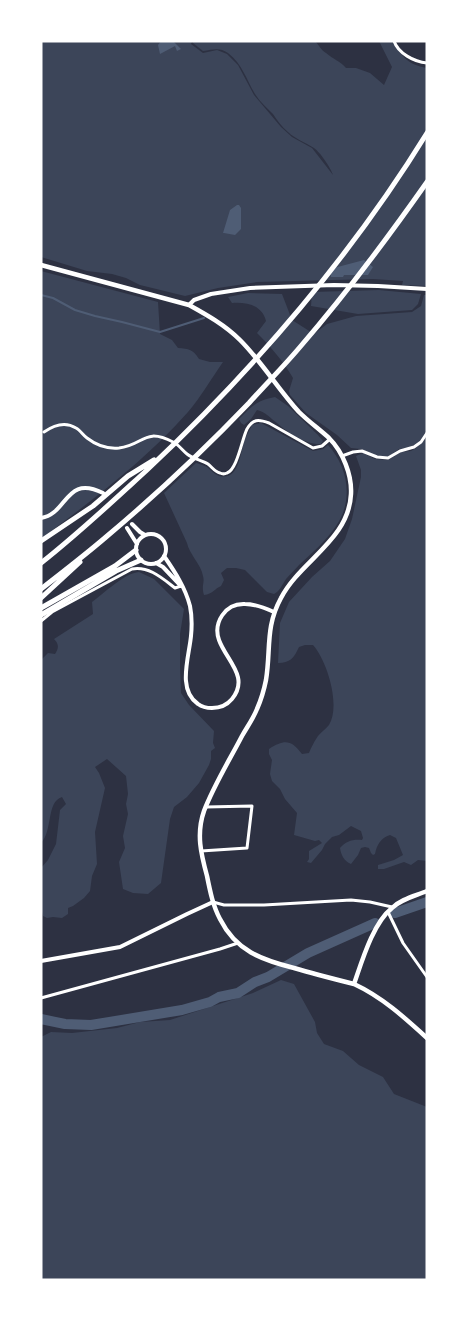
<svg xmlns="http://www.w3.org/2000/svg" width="468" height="1321" font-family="Overpass,sans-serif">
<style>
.green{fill:#3c4559}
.water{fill:#4f5d75}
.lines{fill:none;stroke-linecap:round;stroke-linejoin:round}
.stream{stroke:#4f5d75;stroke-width:2}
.river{stroke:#4f5d75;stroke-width:10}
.minor{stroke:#fff;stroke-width:3}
.tertiary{stroke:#fff;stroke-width:4}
.secondary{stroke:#fff;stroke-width:4.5}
.motorway{stroke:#fff;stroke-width:5}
</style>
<rect width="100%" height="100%" fill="#2d3142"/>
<!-- green -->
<path class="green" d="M41 41H192L191 44 203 53 217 50 227 54 238 65 254 95 281 127 292 137 312 148 333 175C331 168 320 152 314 148 305 142 295 139 288 132 282 127 277 120 273 114 267 108 260 102 255 94 246 79 243 65 228 53 219 47 213 50 203 51L193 43V41H315C319 45 321 50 326 53 333 59 340 61 346 68H356L370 73 384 85 392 67 379 41H394C403 58 407 64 427 68V286L402 285 403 281 373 279 257 282 218 288 185 296 140 285 126 278 112 274 87 271 41 257Z
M41 271 158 302 160 334 172 340 178 348C189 349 193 349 199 359L210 362H223C211 379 201 397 188 412 145 461 92 500 41 539Z
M379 290 421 294 418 304 412 310 358 314 311 306 312 292Z
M248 293 282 294 292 320 314 334 327 324 356 316 412 312 421 306 424 295H427V432L420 441 412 446 409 448 399 449 388 457 377 456 361 449 351 448 337 435 306 413 290 395 289 391 293 378C283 361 271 347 257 333L266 321C262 305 247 302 232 303L228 297Z
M275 397 288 406 318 435 323 441 321 444C306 445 288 433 277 423 270 418 266 412 257 410L251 419 244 425 241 423 239 419C251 407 257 400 275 397Z
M261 423 313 451 323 449 328 445C348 467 354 500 336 526 326 541 312 553 299 565 295 570 290 574 286 579 282 585 280 591 274 594L267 592 245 570 236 568H227L221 573 224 580 221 586C214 589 213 594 204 595 201 585 205 583 203 576 201 564 189 554 187 543L164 493 196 463C200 464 203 465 207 467 211 470 214 474 219 476 240 481 240 452 245 439 247 434 250 430 252 425Z
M427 437V861L418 860 411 865 404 862 384 869H378V865L394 860 403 855 396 838 390 835C381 838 377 844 375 854L373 855 371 853 369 848 365 847 361 848 358 855 351 864C344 861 341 855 340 848 346 841 353 839 362 840L363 838 361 831 351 826 339 835 332 837 325 844 322 850 311 863 307 862 309 859V851L322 843 319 840 315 841 294 835 297 813 285 799 280 789 272 781 270 774 272 760 269 754V749C285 739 291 740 302 754L309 753C311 748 315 740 318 736 321 732 326 729 329 725 341 705 327 661 313 645H305L299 647C294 658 290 663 278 663L280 623 289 602 312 577 330 561 345 539 352 519 361 477V470L356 456 363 453 375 459 388 460 401 452 411 451 416 448Z
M139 572 154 579 184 609 180 634V667L181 693 189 705 214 731 213 743 215 748 211 751V759L209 765 199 783 187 797 174 807 170 819 161 883 148 894 133 893 123 889 119 862 125 848 123 836 128 814 126 804 128 794 126 776 107 759 95 767 99 773 105 788 95 832 97 864 92 876 90 891 84 898 73 906 68 908V914L62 918 53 917 47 918 43 916 41 908V868L48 860 56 844 60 810 66 804 62 797C46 802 53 831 41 843V660L48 653 55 654C59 648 59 644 54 639L93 614 92 602C104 593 125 573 139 572Z
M281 980 294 984 315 1022 317 1033 324 1044 343 1051 359 1065 383 1077 394 1094 427 1107V1280H41V1037L51 1032 72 1033 117 1028 140 1022 170 1020 253 993Z"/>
<!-- water -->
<path class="water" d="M161 41H173L181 49 177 51 175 46 160 54 158 45Z
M237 205H239L241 208V229L235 235 224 233H223L230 210Z
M364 260 373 267 368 275H344L343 277H331L330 269Z"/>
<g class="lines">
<!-- stream -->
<path class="stream" d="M41 295 53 298 75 310 95 316 122 322 160 332 204 318"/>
<!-- river -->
<path class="river" d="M395 913 427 902
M41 1019 65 1024 91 1025 182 1010 210 1002 219 997 238 993 255 982 268 977 308 953 375 923"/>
<!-- minor -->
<path class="minor" d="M394 41C398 53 414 62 427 63
M44 432C54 425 65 421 76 428 80 430 83 435 87 438 96 445 108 449 119 448 144 445 144 427 173 442 179 445 182 450 187 454 193 459 202 460 208 464 212 467 215 472 220 473 222 474 225 474 227 473 237 470 242 439 247 429 253 419 258 419 269 423L313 448 322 446 330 439
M342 456 353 452 362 451 377 457 388 458 400 451 414 447 421 442 427 433
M41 621 52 612 132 569C149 566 162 578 175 588L181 586
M201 851 247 848 252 806 206 807
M213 902 224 905H264L351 900 370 902 392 907
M388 912 403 943 427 977
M41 998 220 949 238 943"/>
<!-- tertiary -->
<path class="tertiary" d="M189 305 194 300 211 294 250 288 334 285 378 286 427 289
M41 518C68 514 65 474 103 493
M132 524 140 532 145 535
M127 528 137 544
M136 549a15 15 0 1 1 30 0a15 15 0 1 1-30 0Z
M164 556C175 572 185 587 190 606 192 616 192 626 191 636 189 657 177 690 198 704 202 707 207 708 212 708 220 708 227 705 232 699 250 677 226 660 219 640 213 623 225 603 245 604 255 604 265 608 274 612
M156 563 163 567 181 586
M41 961 120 947 187 914 213 902"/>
<!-- secondary -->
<path class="secondary" d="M41 265 189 305C207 315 225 325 240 340 262 362 278 389 299 412 308 421 319 429 329 438 343 452 352 475 351 494 349 540 300 561 281 598 265 627 271 650 266 680 264 690 261 700 257 709 253 719 247 727 242 736 229 761 214 785 204 811 196 834 201 854 207 876 210 891 213 906 220 919 236 951 262 960 294 968 314 974 334 979 354 984 382 997 404 1017 427 1038
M354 984C362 961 373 923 392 908 401 899 415 896 427 891"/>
<!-- motorway -->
<path class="motorway" d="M41 541 93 506 128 476 154 460
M41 563C78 534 112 502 147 470 253 370 350 258 427 133
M41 589C63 572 85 555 106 537 156 495 204 450 249 403 266 384 284 366 300 347 345 295 387 239 427 182
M41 598 80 562
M41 608 115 566 136 550
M41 615 116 571 141 560"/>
</g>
<!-- border -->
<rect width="468" height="1321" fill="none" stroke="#ffffff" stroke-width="85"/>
</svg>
